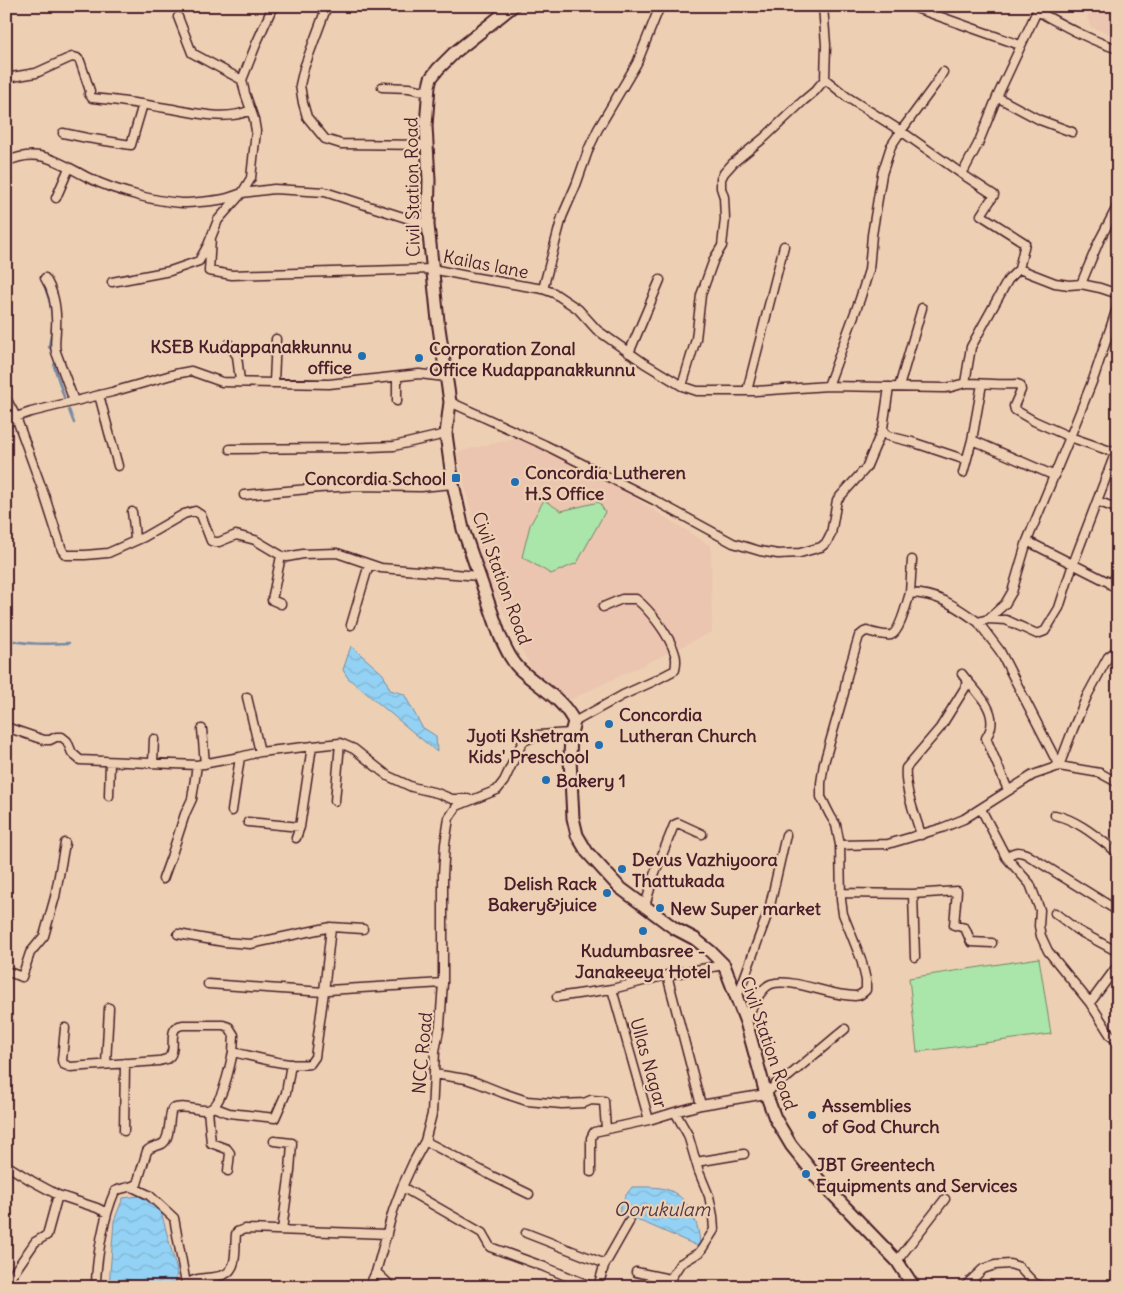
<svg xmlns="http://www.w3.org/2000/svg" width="1124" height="1293" font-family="Delius,sans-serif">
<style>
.built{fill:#ebc5af}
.green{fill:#aae5aa;stroke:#7a826a}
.water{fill:url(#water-waves);stroke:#768aa4}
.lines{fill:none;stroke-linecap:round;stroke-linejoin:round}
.stream{stroke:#768aa4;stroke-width:2.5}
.minor-casing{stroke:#4a1f2b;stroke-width:11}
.secondary-casing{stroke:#4a1f2b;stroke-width:15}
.minor{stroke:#edd0b3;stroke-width:8}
.secondary{stroke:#edd0b3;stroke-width:11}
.poi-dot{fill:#1f6fb2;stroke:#edd0b3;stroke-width:2}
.labels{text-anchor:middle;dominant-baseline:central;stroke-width:4.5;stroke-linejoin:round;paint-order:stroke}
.street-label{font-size:18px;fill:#4a1f2b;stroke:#edd0b3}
.poi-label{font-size:18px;font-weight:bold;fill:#4a1f2b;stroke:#edd0b3;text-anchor:start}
.water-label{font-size:19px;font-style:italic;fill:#553a49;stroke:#edd0b3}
</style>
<defs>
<pattern id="water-waves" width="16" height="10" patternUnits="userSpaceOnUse" patternTransform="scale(1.25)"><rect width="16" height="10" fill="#93d2f4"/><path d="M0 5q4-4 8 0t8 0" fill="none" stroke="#80b4d1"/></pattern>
</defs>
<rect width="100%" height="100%" fill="#edd0b3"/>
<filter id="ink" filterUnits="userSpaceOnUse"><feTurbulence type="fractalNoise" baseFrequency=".02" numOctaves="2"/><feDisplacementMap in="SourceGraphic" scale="10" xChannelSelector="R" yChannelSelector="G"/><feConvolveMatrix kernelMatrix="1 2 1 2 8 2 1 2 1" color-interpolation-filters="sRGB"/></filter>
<g filter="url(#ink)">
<!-- built -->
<path class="built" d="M1090 6H1118V37L1091 27 1087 18Z
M516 438 559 454 622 490 711 546 712 632 551 709 486 576 457 452Z"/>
<!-- green -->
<path class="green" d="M544 500 561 511 599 502 605 512 577 563 551 574 522 557 530 525Z
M1039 958 1051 1034 917 1052 909 978Z"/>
<!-- water -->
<path class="water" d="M351 646 383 674 390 690 404 694 422 727 436 736 437 752 348 678 343 670Z
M632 1187C642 1187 661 1186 671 1191 691 1200 700 1227 700 1247L645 1223 620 1215C618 1205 626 1195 632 1187Z
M139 1196 160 1208 177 1271 175 1287H109L114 1221 123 1198Z"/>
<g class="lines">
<!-- stream -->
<path class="stream" d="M45 287 50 303 53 322 49 347 54 353
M56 361 54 366 64 397
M69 410 74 423
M6 639C26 645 48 644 69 643"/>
<!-- minor casing -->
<g class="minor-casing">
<path id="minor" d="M273 6 257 42 242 80 245 93 254 119 256 131 251 178 242 193 274 189 325 192 428 225
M327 6 304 68 300 85 303 103 307 117 325 139 341 144 428 145
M823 6 826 45 825 79 847 97 901 131 937 82 943 72
M910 6 1020 45
M1038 6 1037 11C1063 25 1089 40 1118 49
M178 17 192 53 242 80
M6 78 36 73 67 59 72 57 77 58 80 61 90 91 89 94 92 98C116 100 142 104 166 108 193 112 225 122 251 110
M382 87 409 88 429 92
M997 97 1040 120 1072 132
M63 133 87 138 131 145 143 104
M6 162C40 146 59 163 89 178 103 185 124 192 140 196 151 199 170 202 182 203 192 203 214 201 224 199 230 198 236 195 242 193
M962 174 994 195 981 215 1025 243 1019 269
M56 198 69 168
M211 237 209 271 232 275 432 269 472 277 543 289 562 217 576 185 589 148 598 129 637 63 660 6
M45 278C55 293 57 310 56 328 56 336 54 344 56 352L74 401
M112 282 170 271 199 261 208 245 218 220 241 194
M1081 284 1099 241 1118 205
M543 289 554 293 578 309 597 330 644 363 682 386 697 391H755L828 386 944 388C952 388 961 383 968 383 984 383 1000 385 1017 384L1020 385 1021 390 1014 406 1015 410 1034 421 1070 437 1027 541 1118 587
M229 344 237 356 240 381
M629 353 660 280
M274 382 276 339
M965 383 971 347 1008 280 1019 269 1055 283 1069 285 1081 284 1100 288 1118 294
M682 386 696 339 701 295 714 259 722 246 725 219 724 197 721 188V179L724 173 733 163 765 137 803 101 815 91 825 79
M828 386 860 299 869 270 872 235 882 174 891 146 901 131 962 174 978 144 997 97 1037 11
M889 387 883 428 884 433 888 436 912 442 966 460
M899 387 922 308
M747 391 784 246
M99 395 118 466
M6 398 16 417 31 412 112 392 175 374 191 371 222 382 329 384 419 374 446 377
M397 401V377
M450 402 545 445 654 500 733 543 760 551 778 554 800 553 821 547 827 542 831 534 837 500 866 468 883 428
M6 424 16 417 45 497 62 550 66 555H85L108 553 144 537 184 514 195 511 201 515 211 541 215 542H219L236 535 255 540 282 556 287 557 303 554 337 553 381 568 479 576
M972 440 1055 476
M230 449 347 448 394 446 446 434
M1116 453 1070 437 1094 377 1118 305
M963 473 972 440 982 384
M244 495 319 488 358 486 421 487 453 484
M1097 501 1118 446
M132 512 134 527 135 540
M281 556 272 600 281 604
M1111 585 1118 572
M910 593 912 560
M988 619 1005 604 1012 592 1027 541
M978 622 1000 651 1059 766
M351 625 369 564
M962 674C973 689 995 706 991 727 990 731 988 735 986 738L1008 790
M247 697 260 752
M574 722 623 695 654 681 675 670C676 665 677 659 675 654 670 636 650 610 636 599H622L603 607
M6 727 44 740H50L56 737H62L67 741 72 753 80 760 197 765 240 757 260 752 340 743 354 749 388 776 412 787 437 793 452 799H468
M202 729 205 764
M153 763 154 739
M1059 766 1073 729 1087 696 1108 657 1113 653H1118
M109 796 110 762
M335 801 340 743
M981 809 1006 857 1030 884 1040 910 1039 926 1041 936 1048 951 1090 1003 1111 1036 1118 1042
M232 811 240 757
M1055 815C1080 821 1098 838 1118 853
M248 822 300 827
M921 835C915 814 904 789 906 768L940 728 968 683
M296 838 300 827 312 746
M840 845 888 844 942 828 964 819 1033 775 1059 766 1100 773 1118 783
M1006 857C1014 852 1018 850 1026 854L1118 911
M163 879 171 857 185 814 192 799 197 765
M841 893 913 894 957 891 954 925 965 928 971 942 992 943
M913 894 915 957
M645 906 654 875 674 825 678 823 702 834
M1055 913 1077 930 1118 952
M178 934 224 942 250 944 331 927 363 929
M6 971 22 977 30 953 44 936 55 897 65 843
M667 975 701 1105
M208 984 324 992 331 927
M612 989 649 1120 675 1112
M557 997 612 989 667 975 724 965
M737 998 769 910 786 835
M1090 1003 1118 965
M746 1022C750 1011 760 988 771 984 790 978 824 993 845 995 855 996 858 998 866 990V980L861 959 843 914 841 900 840 845 836 825 830 815 821 797V783L824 763 844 693 847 676 859 636 864 632 867 631C874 633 884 636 891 635 900 632 907 602 910 593 939 594 955 606 978 622L988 619 1006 620 1037 634 1045 631 1059 608 1073 564 1097 501 1118 509
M65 1028 62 1060 63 1064 70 1067 159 1061C160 1061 166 1059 167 1059 180 1051 164 1027 183 1025H223L229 1027 234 1035 233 1052C256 1057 288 1067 310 1064L315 1057 324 992 328 990 443 983
M106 1064 109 1008
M434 1074 466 1079 478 1083 503 1093 527 1101 562 1104 584 1103 591 1100 604 1101 606 1129
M213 1107 229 1113 275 1118 286 1093 291 1064
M208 1110 211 1143 227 1149 230 1153 228 1171
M124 1131 125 1063
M274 1141 292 1143 290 1171 282 1230
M425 1141 492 1176 529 1194
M696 1162 744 1154
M6 1165 32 1181 58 1195 97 1208 107 1213
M591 1172V1138L594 1132 649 1120
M132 1187 149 1195 174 1218 186 1284
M402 1187 482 1233 490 1247 542 1266 593 1287
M526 1233 603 1263 604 1266 598 1287
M897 1261 945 1199
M604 1266 629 1222
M376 1272 392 1287
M636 1272 670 1279
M6 1284 35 1242 47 1235 58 1195
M96 1287C96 1260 104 1215 115 1191 123 1187 130 1188 137 1184L147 1151C151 1146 156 1147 162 1144 171 1139 168 1119 172 1109 185 1104 195 1111 207 1110 222 1109 230 1065 233 1052
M185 1287C196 1270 228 1287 234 1262 236 1253 235 1243 236 1234L237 1232 245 1229 387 1234
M369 1287 376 1272 393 1211 402 1187 413 1163 425 1141 432 1114 435 1051 440 1025 443 983V875L445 844 449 818 457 806 497 790 504 781 520 747 524 741 538 735 571 733
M665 1287 680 1264 700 1252 714 1230 713 1216 709 1196 699 1172 688 1135 675 1112 701 1105 766 1094 779 1081 789 1076 845 1029
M964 1287 983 1269 995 1265 1010 1264 1019 1267 1034 1283 1043 1287"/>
</g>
<!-- secondary casing -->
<g class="secondary-casing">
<path id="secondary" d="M513 6 454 53 438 69 431 78 429 86 426 126 429 180 428 225 438 321 450 402 446 434 453 484 463 529 500 636C506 649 512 663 523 672 541 688 564 700 574 722L571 733 570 759 573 818 577 835 587 852 619 887 674 928 695 939 710 951 724 965 746 1022 766 1094 775 1118 791 1145 819 1180 897 1261 914 1287"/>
</g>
<!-- minor -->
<use href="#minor" class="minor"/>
<!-- secondary -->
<use href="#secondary" class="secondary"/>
</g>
</g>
<!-- markers -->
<g class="poi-dot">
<circle cx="362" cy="356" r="5"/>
<circle cx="419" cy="358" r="5"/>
<rect x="451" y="473" width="10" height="10" rx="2.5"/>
<circle cx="515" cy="482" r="5"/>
<circle cx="609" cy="724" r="5"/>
<circle cx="599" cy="745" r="5"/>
<circle cx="546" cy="780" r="5"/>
<circle cx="622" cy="869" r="5"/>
<circle cx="607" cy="893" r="5"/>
<circle cx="660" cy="908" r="5"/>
<circle cx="643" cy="931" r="5"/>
<circle cx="812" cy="1115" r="5"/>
<circle cx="806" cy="1174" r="5"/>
</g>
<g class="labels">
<!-- street labels -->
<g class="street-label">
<text transform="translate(412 187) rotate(-91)">Civil Station Road</text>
<text transform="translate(486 264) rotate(11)">Kailas lane</text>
<text transform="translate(502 578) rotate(70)">Civil Station Road</text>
<text transform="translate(769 1043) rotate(71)">Civil Station Road</text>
<text transform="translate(422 1053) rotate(-85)">NCC Road</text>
<text transform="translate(649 1063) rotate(74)">Ullas Nagar</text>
</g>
<!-- poi labels -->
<g class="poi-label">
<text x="352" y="346" text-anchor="end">KSEB Kudappanakkunnu<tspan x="352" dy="21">office</tspan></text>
<text x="429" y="348">Corporation Zonal<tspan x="429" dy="21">Office Kudappanakkunnu</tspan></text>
<text x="525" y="472">Concordia Lutheren<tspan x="525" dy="21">H.S Office</tspan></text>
<text x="446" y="478" text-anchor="end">Concordia School</text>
<text x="619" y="714">Concordia<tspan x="619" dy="21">Lutheran Church</tspan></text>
<text x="589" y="735" text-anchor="end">Jyoti Kshetram<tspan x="589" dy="21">Kids' Preschool</tspan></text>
<text x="556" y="780">Bakery 1</text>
<text x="632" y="859">Devus Vazhiyoora<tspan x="632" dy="21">Thattukada</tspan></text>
<text x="597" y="883" text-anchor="end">Delish Rack<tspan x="597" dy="21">Bakery&amp;juice</tspan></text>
<text x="670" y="908">New Super market</text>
<text x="643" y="950" text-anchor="middle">Kudumbasree -<tspan x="643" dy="21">Janakeeya Hotel</tspan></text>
<text x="822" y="1105">Assemblies<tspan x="822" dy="21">of God Church</tspan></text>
<text x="816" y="1164">JBT Greentech<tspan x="816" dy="21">Equipments and Services</tspan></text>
</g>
<!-- water labels -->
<g class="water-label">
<text x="662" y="1209">Oorukulam</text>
</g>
</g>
<!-- margin -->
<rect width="1124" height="1293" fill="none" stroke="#edd0b3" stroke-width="25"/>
<rect x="12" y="12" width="1099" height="1268" fill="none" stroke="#4a1f2b" stroke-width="2" filter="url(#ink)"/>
</svg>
